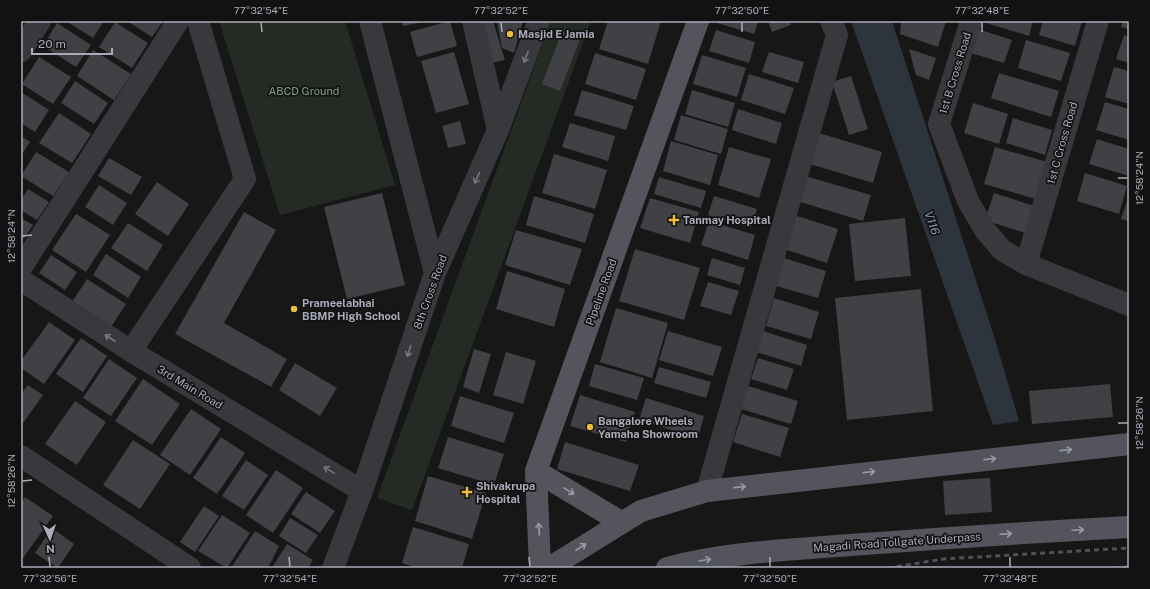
<svg xmlns="http://www.w3.org/2000/svg" width="1150" height="589" font-family="'Public Sans',sans-serif">
<style>
.green{fill:#232b24}
.water{fill:#2d343c}
.building{fill:#414145}
.lines{fill:none;stroke-linecap:round;stroke-linejoin:round}
.minor{stroke:#38383d;stroke-width:22}
.major{stroke:#54555c;stroke-width:22}
.rail{stroke:#515258;stroke-width:3;stroke-dasharray:5 4;stroke-linecap:butt}
.oneway{stroke:#767881}
.oneway2{stroke:#989ba6}
.ticks{fill:none;stroke:#a9acb8;stroke-width:1.5}
.poi-dot{fill:#ecbe3b;stroke:#121213;stroke-width:1.5}
.labels{text-anchor:middle;dominant-baseline:central;stroke-width:3.5;stroke-linejoin:round;paint-order:stroke}
.poi-label{font-size:11px;font-weight:bold;fill:#a9acb8;stroke:#121213;text-anchor:start}
.street-label{font-size:11px;fill:#a9acb8;stroke:#121213}
.park-label{font-size:11px;fill:#81a285;stroke:#121213}
.water-label{font-size:12px;font-style:italic;fill:#8197b2;stroke:#121213}
.neatline{fill:none;stroke:#a9acb8;stroke-width:1.5}
.ticks-label{font-size:10px;text-anchor:middle;fill:#a9acb8}
</style>
<rect width="100%" height="100%" fill="#171718"/>
<!-- green -->
<path class="green" d="M219 21H345L395 185 280 215Z
M551 21H591L412 510 377 498Z"/>
<!-- water -->
<path class="water" d="M851 21H892L995 339 1019 421 993 425Z"/>
<!-- building -->
<path class="building" d="M66 21H104L93 38Z
M127 21H163L152 37Z
M402 21H423V22L403 26Z
M450 21 457 46 417 57 410 32Z
M478 21H493L505 60 490 63Z
M497 21H523L514 53 502 48Z
M608 21H661L648 64 599 49Z
M717 21H754L758 22 754 34 717 23Z
M768 21H790L791 25 772 32Z
M901 21H946L938 47 900 34Z
M980 21H1033L1029 36Z
M1043 21H1082L1075 46 1039 35Z
M1123 21H1129V29L1121 27Z
M115 22 148 43 132 68 99 47Z
M57 23 91 45 76 67 43 46Z
M978 29 1012 40 1004 63 971 53Z
M716 30 755 42 749 63 709 51Z
M562 32 580 39 560 91 542 84Z
M1124 35 1129 37V63L1116 59Z
M1026 40 1070 53 1061 81 1018 68Z
M909 49 936 58 929 80 916 75Z
M93 50 131 74 114 100 77 76Z
M454 52 469 104 436 113 421 61Z
M769 52 804 62 798 83 762 72Z
M595 53 646 69 636 100 585 84Z
M702 55 746 68 737 97 693 84Z
M39 57 71 77 53 104 22 84Z
M1114 67 1129 71V104L1105 97Z
M999 73 1059 91 1051 117 991 98Z
M749 74 794 88 785 114 741 100Z
M851 76 868 129 849 135 832 82Z
M75 81 108 103 94 124 61 103Z
M582 90 634 106 626 130 574 115Z
M692 90 735 103 728 127 685 114Z
M21 92 49 110 35 132 21 123Z
M1105 102 1129 109V140L1096 130Z
M973 103 1008 114 999 144 964 133Z
M738 109 782 123 776 144 732 130Z
M59 113 91 134 72 163 39 143Z
M681 115 728 129 721 154 674 140Z
M1013 118 1052 130 1045 155 1006 143Z
M460 121 466 144 448 148 442 126Z
M570 123 615 136 608 161 562 147Z
M819 133 882 152 873 183 810 164Z
M21 136 30 142 21 156Z
M1097 139 1129 149V176L1089 164Z
M671 141 718 155 710 185 663 171Z
M729 147 771 159 759 198 718 185Z
M995 147 1047 162 1036 199 984 184Z
M36 152 69 172 53 196 21 176Z
M554 154 607 170 595 209 542 193Z
M109 158 142 177 131 195 98 176Z
M1085 173 1127 186 1119 214 1077 201Z
M805 176 871 195 863 221 797 201Z
M659 177 706 191 701 208 654 194Z
M157 182 189 204 168 236 135 214Z
M99 185 127 203 113 225 85 207Z
M28 189 49 202 37 220 21 210V200Z
M382 193 405 285 347 299 324 207Z
M994 193 1034 206 1025 233 985 220Z
M1129 195V221L1121 219Z
M534 196 594 214 585 243 526 225Z
M714 196 757 209 751 228 708 215Z
M650 198 699 212 690 243 640 228Z
M244 212 276 230 224 323 287 359 271 387 175 334Z
M76 214 110 235 86 272 52 250Z
M794 215 838 229 827 263 784 249Z
M21 218 33 225 24 239 21 237Z
M905 218 911 276 855 281 849 224Z
M709 221 755 235 748 260 701 245Z
M128 223 163 245 147 271 111 248Z
M516 230 582 249 570 285 505 265Z
M635 249 700 268 684 320 619 301Z
M106 254 141 277 128 298 93 275Z
M51 255 77 272 65 290 39 273Z
M712 258 745 268 740 285 707 275Z
M784 258 826 271 818 298 776 286Z
M507 271 565 289 554 327 496 309Z
M87 279 126 304 111 327 72 302Z
M708 282 739 291 731 315 700 306Z
M921 289 933 411 847 420 835 298Z
M774 298 819 312 811 339 766 326Z
M616 308 668 323 652 378 600 362Z
M49 322 75 340 44 384 21 368V361Z
M668 331 722 347 713 376 659 360Z
M763 331 807 345 801 366 756 352Z
M81 338 107 356 83 392 56 374Z
M474 349 491 354 479 393 463 387Z
M506 352 536 361 523 404 493 395Z
M758 358 794 369 787 390 751 379Z
M109 359 137 378 111 416 83 398Z
M295 363 337 388 320 416 279 390Z
M595 364 644 378 637 400 589 386Z
M659 367 711 382 706 398 654 383Z
M143 379 180 404 152 445 115 421Z
M1110 384 1113 417 1032 424 1029 391Z
M28 385 43 395 21 426V394Z
M748 386 798 401 791 424 741 409Z
M580 395 635 412 626 442 570 426Z
M460 396 514 413 504 443 451 426Z
M646 398 704 416 698 438 639 420Z
M75 401 106 422 77 465 45 444Z
M191 409 221 429 190 475 160 455Z
M742 414 789 428 780 457 733 442Z
M221 437 245 453 217 494 193 478Z
M448 437 504 454 494 485 438 468Z
M133 440 170 464 140 509 103 485Z
M565 442 639 465 630 491 557 469Z
M246 460 268 475 244 510 222 496Z
M276 470 303 488 273 533 246 515Z
M428 476 486 493 472 539 415 521Z
M990 478 992 512 945 515 943 481Z
M306 492 335 511 320 533 291 514Z
M25 497 53 516 21 561V503Z
M204 506 219 516 195 552 180 542Z
M222 515 250 533 227 568 198 551Z
M290 518 318 535 306 553 279 536Z
M413 527 469 544 462 568H417L402 563Z
M52 528 74 544 58 568 35 553Z
M255 531 279 546 268 568H231Z
M287 544 313 560 308 568H277L273 566Z"/>
<g class="lines">
<!-- minor -->
<path class="minor" d="M370 21 435 273
M473 21 498 130
M971 21 939 124 968 201 985 230 1002 250 1026 264 1129 305
M21 51 40 21
M1026 264 1098 21
M21 268 178 21
M21 280 131 351 362 491
M131 351 245 179 198 21
M21 456 190 568
M707 491 837 35 831 21
M333 568 362 491 435 273 498 130 539 21"/>
<!-- major -->
<path class="major" d="M536 471 621 522
M540 568 536 471 698 21
M549 568 641 511 707 491 1129 444
M667 568C726 552 789 550 850 545 943 538 1036 532 1129 527"/>
<!-- rail -->
<path class="rail" d="M888 568 944 559 1129 548
M1115 568 1129 567"/>
</g>
<!-- one-way arrows -->
<defs><path id="oneway-shaft" d="M-6 0H5M1.5-3L5.5 0L1.5 3" fill="none" stroke-width="1.6" stroke-linecap="round" stroke-linejoin="round"/></defs>
<g class="oneway">
<use href="#oneway-shaft" transform="translate(526 57) rotate(111)"/>
<use href="#oneway-shaft" transform="translate(477 178) rotate(114)"/>
<use href="#oneway-shaft" transform="translate(110 338) rotate(-147)"/>
<use href="#oneway-shaft" transform="translate(409 351) rotate(108)"/>
<use href="#oneway-shaft" transform="translate(329 470) rotate(-149)"/>
</g>
<g class="oneway2">
<use href="#oneway-shaft" transform="translate(1066 450) rotate(-6)"/>
<use href="#oneway-shaft" transform="translate(990 459) rotate(-6)"/>
<use href="#oneway-shaft" transform="translate(869 472) rotate(-6)"/>
<use href="#oneway-shaft" transform="translate(740 487) rotate(-6)"/>
<use href="#oneway-shaft" transform="translate(569 491) rotate(31)"/>
<use href="#oneway-shaft" transform="translate(539 529) rotate(-93)"/>
<use href="#oneway-shaft" transform="translate(1078 530) rotate(-3)"/>
<use href="#oneway-shaft" transform="translate(1006 534) rotate(-3)"/>
<use href="#oneway-shaft" transform="translate(581 547) rotate(-33)"/>
<use href="#oneway-shaft" transform="translate(705 560) rotate(-9)"/>
</g>
<!-- ticks -->
<path class="ticks" d="M261 22 262 32M501 22 502 32M742 22V32M982 22V32M1118 178H1128M22 236 32 235M1118 423H1128M22 481 32 480M49 557 50 567M289 557 290 567M529 557 530 567M770 557V567M1010 557V567"/>
<!-- markers -->
<g class="poi-dot">
<circle cx="510" cy="34" r="4"/>
<path d="M672 214h4v4h4v4h-4v4h-4v-4h-4v-4h4z"/>
<circle cx="294" cy="309" r="4"/>
<circle cx="590" cy="427" r="4"/>
<path d="M465 486h4v4h4v4h-4v4h-4v-4h-4v-4h4z"/>
</g>
<g class="labels">
<!-- poi labels -->
<g class="poi-label">
<text x="518" y="34">Masjid E Jamia</text>
<text x="683" y="220">Tanmay Hospital</text>
<text x="302" y="303">Prameelabhai<tspan x="302" dy="13">BBMP High School</tspan></text>
<text x="598" y="421">Bangalore Wheels<tspan x="598" dy="13">Yamaha Showroom</tspan></text>
<text x="476" y="486">Shivakrupa<tspan x="476" dy="13">Hospital</tspan></text>
</g>
<!-- street labels -->
<g class="street-label">
<text transform="translate(955 73) rotate(-73)">1st B Cross Road</text>
<text transform="translate(1062 143) rotate(-74)">1st C Cross Road</text>
<text transform="translate(430 292) rotate(-70)">8th Cross Road</text>
<text transform="translate(601 292) rotate(-70)">Pipeline Road</text>
<text transform="translate(190 387) rotate(31)">3rd Main Road</text>
<text transform="translate(897 542) rotate(-4)">Magadi Road Tollgate Underpass</text>
</g>
<!-- park labels -->
<g class="park-label">
<text x="304" y="91">ABCD Ground</text>
</g>
<!-- water labels -->
<g class="water-label">
<text transform="translate(932 223) rotate(71)">V116</text>
</g>
</g>
<!-- border -->
<rect width="1150" height="589" fill="none" stroke="#121213" stroke-width="44"/>
<!-- north arrow -->
<g transform="translate(50 539) rotate(177)" stroke="#121213" stroke-width="3" paint-order="stroke">
<path d="M0-3L7 15L0 10L-7 15Z" fill="#a9acb8"/>
<text y="-6" font-size="11" font-weight="bold" text-anchor="middle" fill="#a9acb8">N</text>
</g>
<!-- scale -->
<path d="M32 48v6h80v-6" fill="none" stroke="#a9acb8" stroke-width="2"/>
<text x="38" y="48" font-size="12" fill="#a9acb8" stroke="#121213" stroke-width="3" paint-order="stroke">20 m</text>
<rect x="22" y="22" width="1106" height="545" class="neatline"/>
<g class="ticks-label">
<text x="261" y="14">77°32'54"E</text>
<text x="501" y="14">77°32'52"E</text>
<text x="742" y="14">77°32'50"E</text>
<text x="982" y="14">77°32'48"E</text>
<text transform="translate(1139 178) rotate(-90)" y="4">12°58'24"N</text>
<text transform="translate(11 236) rotate(-90)" y="4">12°58'24"N</text>
<text transform="translate(1139 423) rotate(-90)" y="4">12°58'26"N</text>
<text transform="translate(11 481) rotate(-90)" y="4">12°58'26"N</text>
<text x="50" y="582">77°32'56"E</text>
<text x="290" y="582">77°32'54"E</text>
<text x="530" y="582">77°32'52"E</text>
<text x="770" y="582">77°32'50"E</text>
<text x="1010" y="582">77°32'48"E</text>
</g>
</svg>
